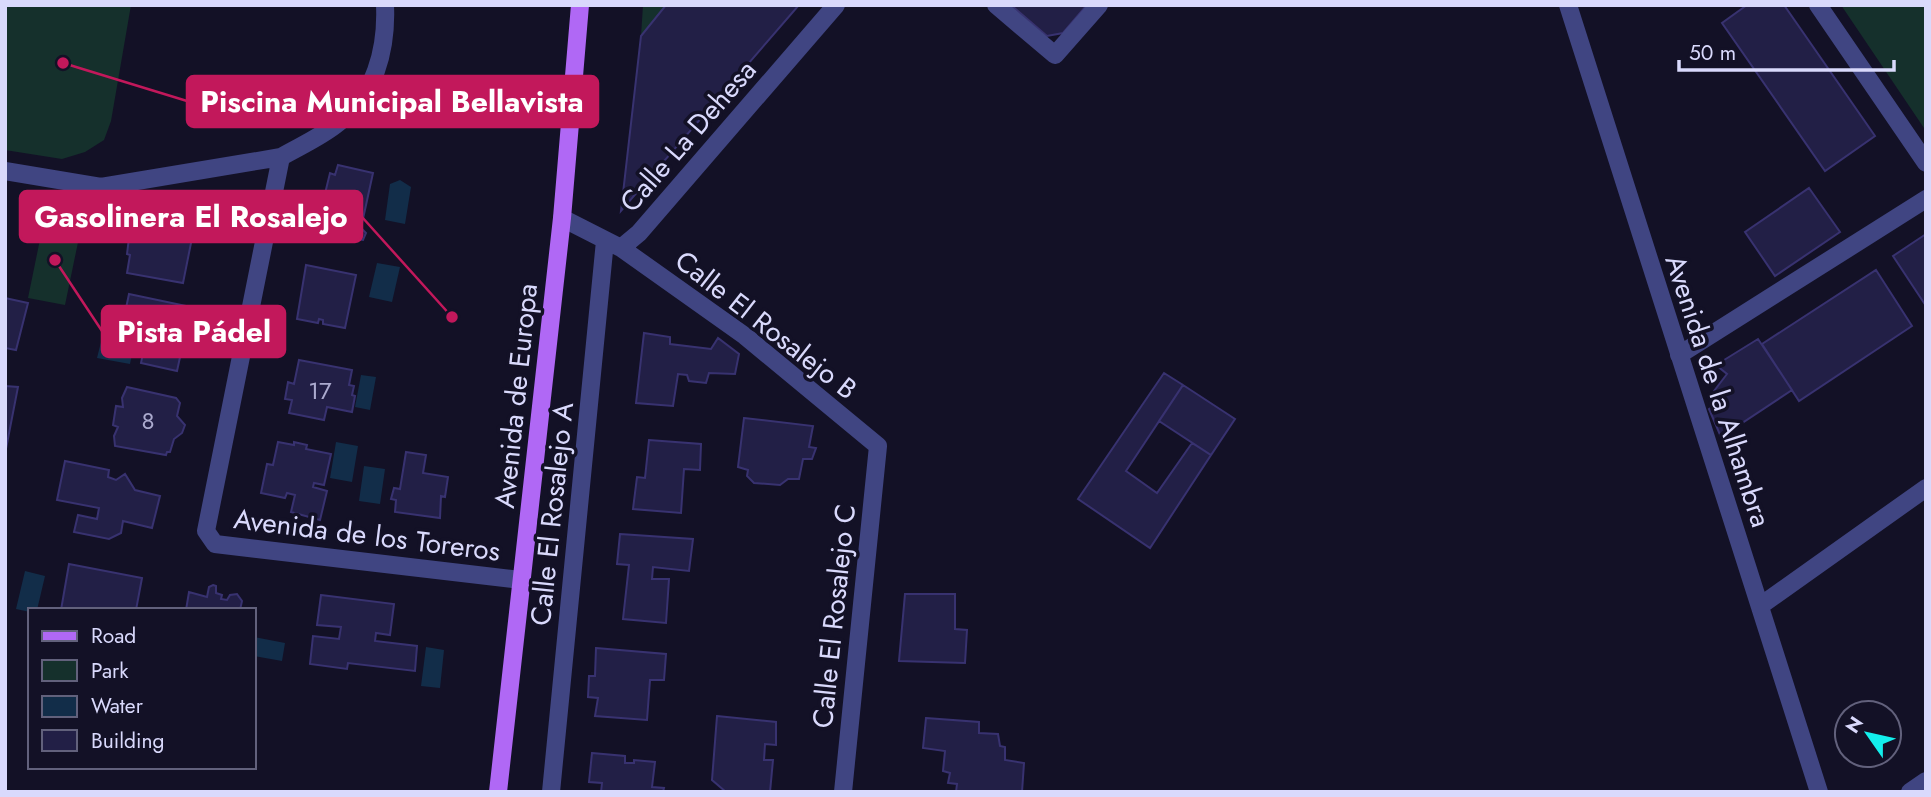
<svg xmlns="http://www.w3.org/2000/svg" width="1931" height="797" font-family="Jost,sans-serif">
<style>
.green{fill:#15302c}
.water{fill:#122d49}
.building{fill:#221f46;stroke:#383270;stroke-width:2}
.lines{fill:none;stroke-linecap:round;stroke-linejoin:round}
.minor{stroke:#404582;stroke-width:18}
.major{stroke:#b068f5;stroke-width:18}
.labels{text-anchor:middle;dominant-baseline:central;stroke-width:7;stroke-linejoin:round;paint-order:stroke}
.number-label{font-size:24px;fill:#abaace}
.street-label{font-size:28px;fill:#d9d9fc;stroke:#131126}
.leader{fill:none;stroke:#c2185b;stroke-width:2.5}
.callout-dot{fill:#c2185b;stroke:#131126;stroke-width:2.5}
.callout{fill:#c2185b;stroke:#c2185b;stroke-width:2.5}
.callout-label{font-size:30px;text-anchor:middle;font-weight:bold;fill:#fff}
</style>
<rect width="100%" height="100%" fill="#131126"/>
<!-- green -->
<path class="green" d="M5 5H131L111 121 104 140 85 152 62 159 5 150Z
M643 5H666L641 36Z
M1841 5H1926V131Z
M45 215 82 223 65 305 28 298Z"/>
<!-- water -->
<path class="water" d="M400 180 411 187 405 224 385 220 390 184Z
M219 204 236 209 228 243 211 240Z
M377 263 400 267 392 302 369 297Z
M102 338 134 344 130 364 97 358Z
M361 375 376 377 370 410 355 407Z
M336 442 358 446 352 482 330 478Z
M364 466 385 469 380 504 359 501Z
M25 571 45 576 37 610H30V612L16 609Z
M254 637 285 643 282 661 254 656Z
M426 647 444 650 440 688 421 686Z"/>
<!-- building -->
<path class="building" d="M666 5H799L621 211 641 36Z
M1011 5H1087L1063 33 1047 36Z
M1747 5H1784L1875 136 1825 171 1722 23Z
M338 165 373 173 361 228 366 233 363 240 343 237 346 223 326 218 327 211 321 210 330 173 335 175Z
M1809 188 1840 232 1775 276 1745 232Z
M137 222 160 226 161 222 194 228 183 283 127 273 130 255 127 254 129 238 133 239Z
M1926 234V306L1893 256Z
M306 265 356 275 345 328 323 324V320L319 319 318 323 297 319Z
M1876 270 1912 326 1799 401 1762 344Z
M129 294 191 307 177 371 141 363 146 339 121 332Z
M5 298 28 303 16 350 5 348Z
M644 333 670 337V344L711 349 718 338 739 354 735 374 709 373 706 383 689 381 687 375 678 374 673 406 636 403Z
M1758 339 1792 390 1721 437 1709 409 1719 401 1714 391 1727 374 1716 365Z
M299 360 352 370 349 385 354 386 352 395 355 396 352 412 327 407 324 420 289 413 292 400 285 399 288 382 294 384Z
M1164 373 1183 385 1126 471 1157 493 1192 443 1211 455 1150 548 1078 499Z
M1183 385 1235 419 1211 455 1159 421Z
M5 386 18 387 5 454Z
M127 387 176 398 180 403 177 416 185 425 182 433 174 439 170 452H167L166 455 115 446 114 436 118 427 113 425 116 406 123 407 122 398Z
M744 418 813 426 809 447 816 448 812 459H803L799 479H788L780 485 754 483 747 476 748 470 738 467Z
M649 440 701 444 700 470 684 469 681 513 633 509 637 477 645 478Z
M278 442 294 445V442L307 445 306 449 331 454 324 485 314 483 313 487 327 491 320 520 291 512 295 495 287 493 285 498 261 493 267 464 273 465Z
M406 452 426 455 423 473 448 477 445 497 441 496 440 518 395 512 396 500 391 499 394 488 400 489Z
M65 461 109 470 108 477 116 480 125 474 135 490 160 496 152 528 123 521 121 533 109 539 74 532 78 515 97 519 99 508 57 500Z
M620 534 693 539 689 571 653 567 652 579H669L666 623 623 619 629 565 617 564Z
M69 564 142 578 136 610H61Z
M213 585 216 586V593L222 595 221 599 227 600 230 595 237 594 242 601 240 610H186L189 592 207 597 209 587Z
M905 594H955V629L967 630 965 663 899 661Z
M321 595 394 604 390 635 376 633 375 641 417 646 415 671 348 663 347 669 310 664 313 636 339 639 341 627 317 625Z
M596 648 666 654 664 680H650L647 720 595 716 598 698 588 697 589 676H595Z
M717 716 776 722V745L765 744 764 760H773L770 792H726L712 780Z
M926 718 979 722V733L998 734 1000 746 1005 747V760L1024 763 1022 792H956L957 784 948 783 950 773 943 771 945 751 923 748Z
M592 753 625 756V763H634V760L655 762 652 787 664 788 663 792H601L602 783 589 782Z"/>
<g class="lines">
<!-- minor -->
<path class="minor" d="M385 5C387 50 375 95 338 123 321 137 300 146 281 157L206 531 215 544 521 580
M996 5 1055 55 1099 5
M1568 5 1819 792
M1818 5 1926 163
M5 171 101 187 281 157
M562 218 621 248 639 233 836 5
M621 248 745 336 878 446 843 792
M1679 355 1926 199
M1760 606 1926 488
M551 792 605 241
M1910 792 1926 781"/>
<!-- major -->
<path class="major" d="M498 792 562 218 580 5"/>
</g>
<g class="labels">
<!-- number labels -->
<g class="number-label">
<text x="320" y="390">17</text>
<text x="148" y="420">8</text>
</g>
<!-- street labels -->
<g class="street-label">
<text transform="translate(688 136) rotate(-49)">Calle La Dehesa</text>
<text transform="translate(766 325) rotate(38)">Calle El Rosalejo B</text>
<text transform="translate(1718 391) rotate(72)">Avenida de la Alhambra</text>
<text transform="translate(516 396) rotate(-84)">Avenida de Europa</text>
<text transform="translate(552 514) rotate(-84)">Calle El Rosalejo A</text>
<text transform="translate(367 535) rotate(7)">Avenida de los Toreros</text>
<text transform="translate(834 616) rotate(-84)">Calle El Rosalejo C</text>
</g>
</g>
<!-- callouts -->
<path class="leader" d="M63 63L187 101M452 317L362 217M55 260L102 331"/>
<g class="callout-dot">
<circle cx="63" cy="63" r="7"/>
<circle cx="452" cy="317" r="7"/>
<circle cx="55" cy="260" r="7"/>
</g>
<g class="callout">
<rect x="187" y="76" width="411" height="51" rx="7"/>
<rect x="20" y="191" width="342" height="51" rx="7"/>
<rect x="102" y="306" width="183" height="51" rx="7"/>
</g>
<g class="callout-label">
<text x="392" y="112">Piscina Municipal Bellavista</text>
<text x="191" y="227">Gasolinera El Rosalejo</text>
<text x="194" y="342">Pista Pádel</text>
</g>
<!-- border -->
<rect width="1931" height="797" fill="none" stroke="#d9d9fc" stroke-width="14"/>
<!-- legend -->
<rect x="28" y="608" width="228" height="161" fill="#131126" stroke="#62617c" stroke-width="2"/>
<rect x="42" y="631" width="35" height="10" fill="#b068f5" stroke="#62617c" stroke-width="2"/>
<text x="91" y="643" font-size="21" fill="#d9d9fc">Road</text>
<rect x="42" y="660" width="35" height="21" fill="#15302c" stroke="#62617c" stroke-width="2"/>
<text x="91" y="678" font-size="21" fill="#d9d9fc">Park</text>
<rect x="42" y="696" width="35" height="21" fill="#122d49" stroke="#62617c" stroke-width="2"/>
<text x="91" y="713" font-size="21" fill="#d9d9fc">Water</text>
<rect x="42" y="730" width="35" height="21" fill="#221f46" stroke="#62617c" stroke-width="2"/>
<text x="91" y="748" font-size="21" fill="#d9d9fc">Building</text>
<!-- north arrow -->
<g transform="translate(1868 734) rotate(304)"><circle r="33" fill="#131126" stroke="#62617c" stroke-width="2"/>
<path d="M0-5L12 26L0 18L-12 26Z" fill="#13efec"/>
<text y="-10" font-size="19" font-weight="bold" text-anchor="middle" fill="#d9d9fc">N</text>
</g>
<!-- scale -->
<path d="M1679 60v10h215v-10" fill="none" stroke="#d9d9fc" stroke-width="3.5"/>
<text x="1689" y="60" font-size="21" fill="#d9d9fc" stroke="#131126" stroke-width="5" paint-order="stroke">50 m</text>
</svg>
